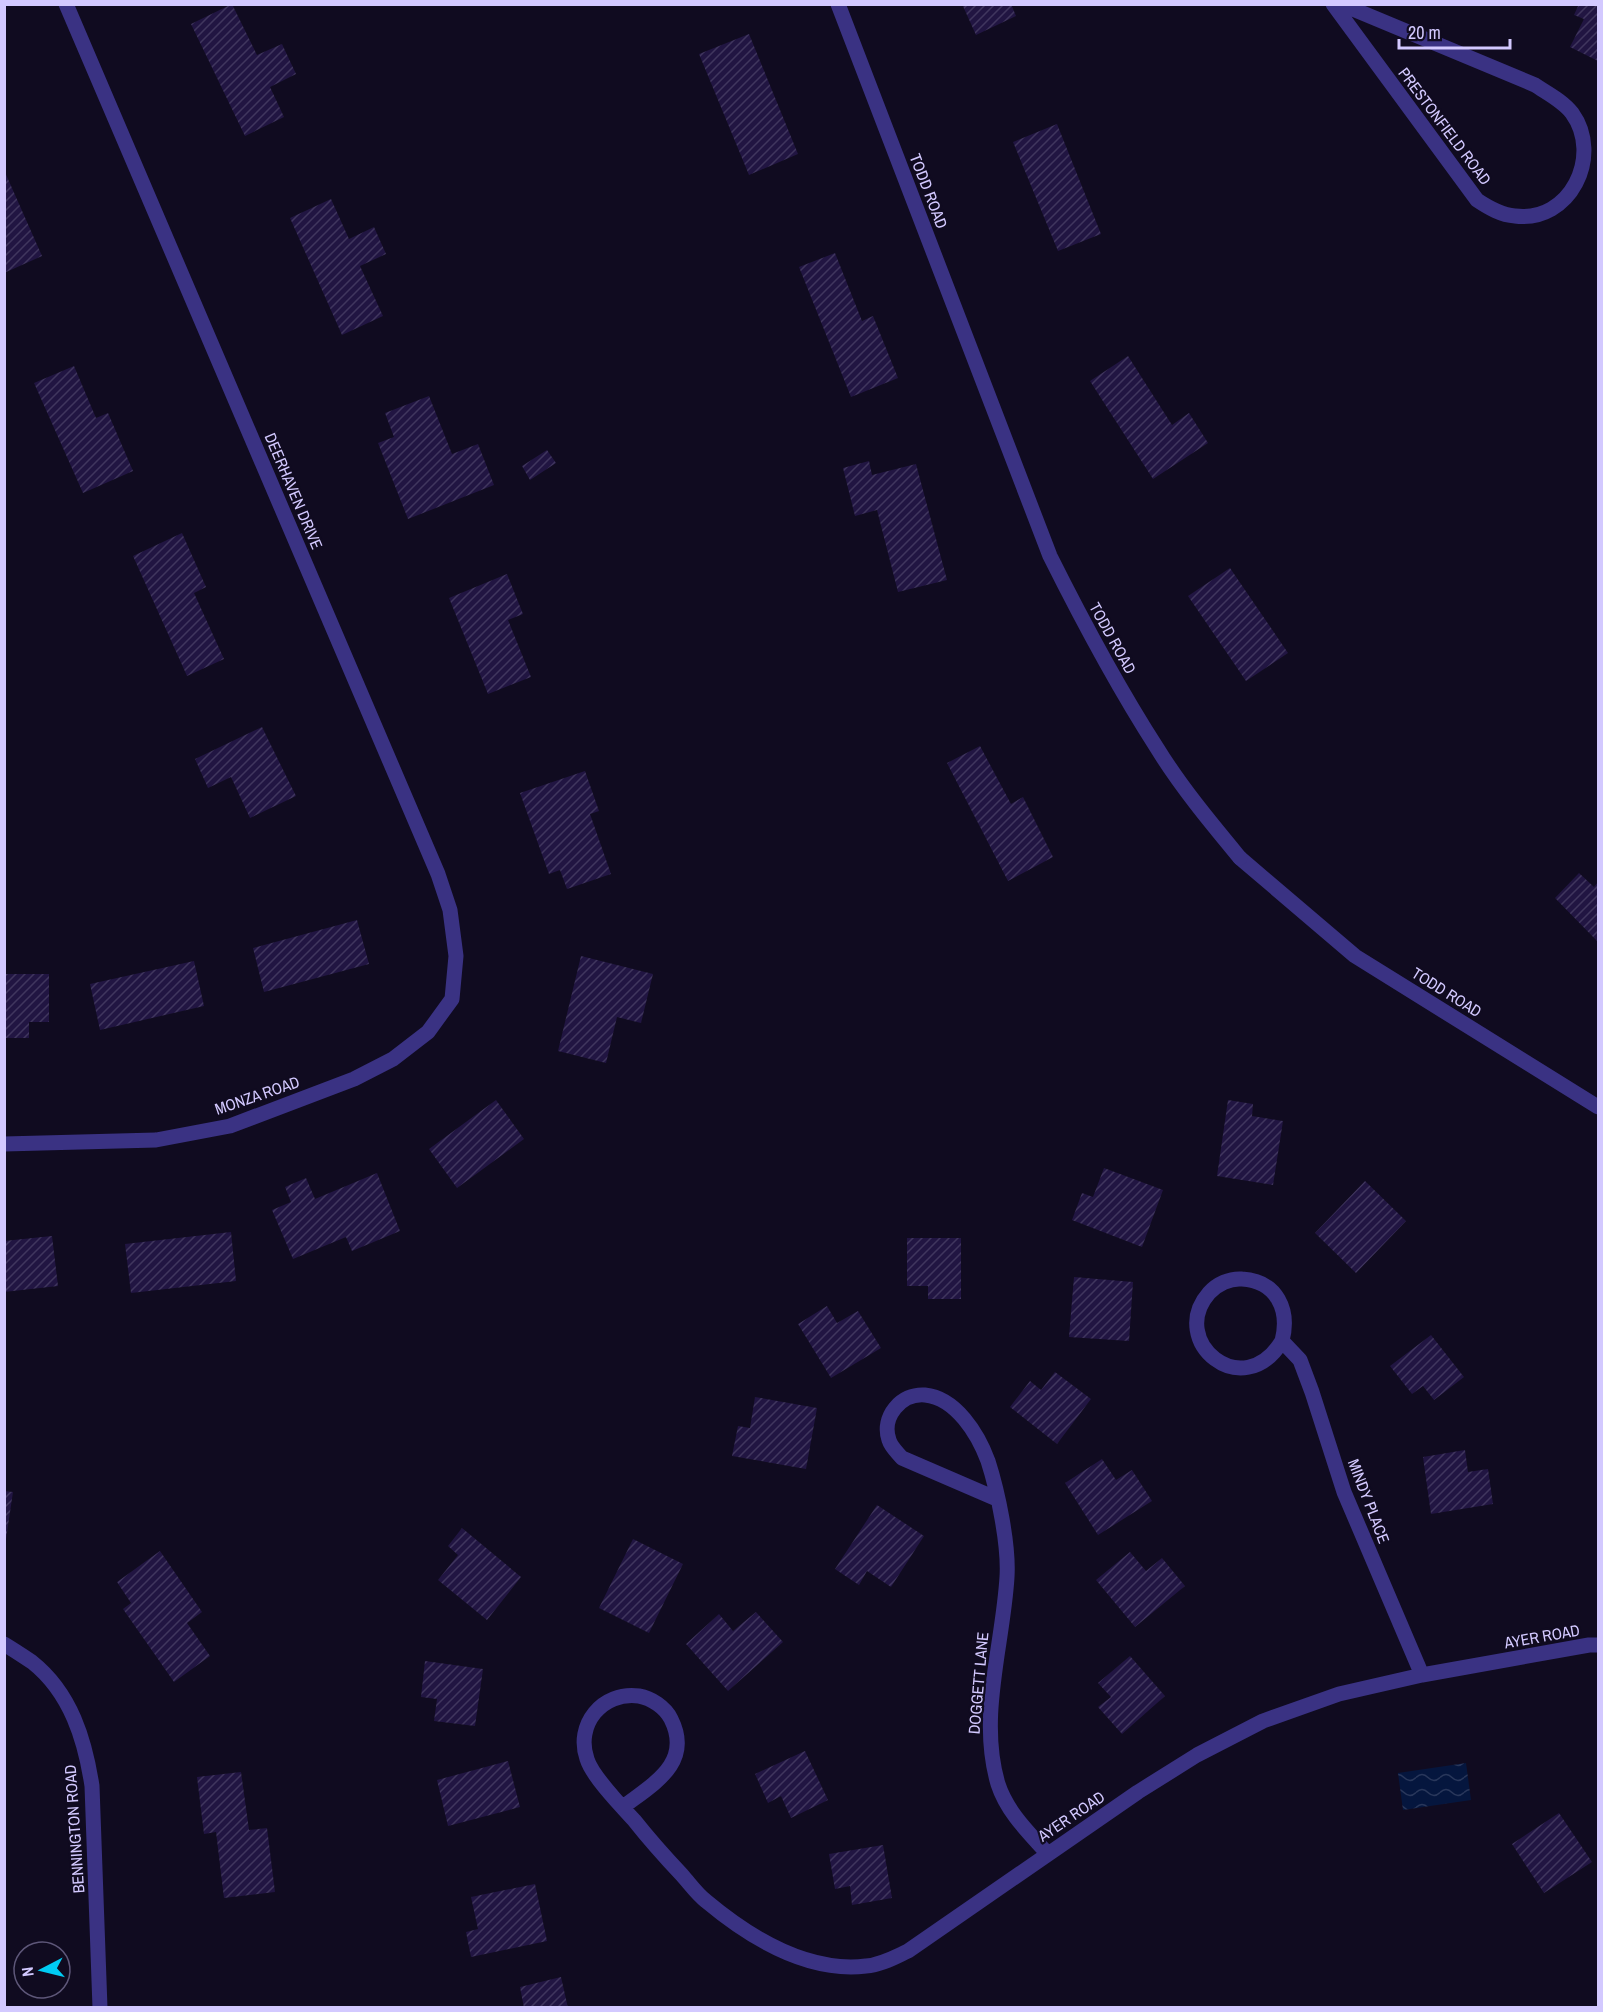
<svg xmlns="http://www.w3.org/2000/svg" width="1603" height="2012" font-family="'Archivo Narrow',sans-serif">
<style>
.water{fill:url(#water-waves)}
.building{fill:url(#building-hatch)}
.lines{fill:none;stroke-linecap:round;stroke-linejoin:round}
.service{stroke:#3a3283;stroke-width:15}
.minor{stroke:#3a3283;stroke-width:15}
.labels{text-anchor:middle;dominant-baseline:central;stroke-width:4.5;stroke-linejoin:round;paint-order:stroke}
.street-label{font-size:16px;fill:#d3c9ff;stroke:#100b20}
</style>
<defs>
<pattern id="water-waves" width="16" height="10" patternUnits="userSpaceOnUse" patternTransform="scale(1.5)"><rect width="16" height="10" fill="#05163e"/><path d="M0 5q4-4 8 0t8 0" fill="none" stroke="#29375b"/></pattern>
<pattern id="building-hatch" width="6" height="6" patternUnits="userSpaceOnUse" patternTransform="scale(1.5)"><rect width="6" height="6" fill="#211542"/><path d="M-1 1l2-2M0 6l6-6M5 7l2-2" fill="none" stroke="#40365e"/></pattern>
</defs>
<rect width="100%" height="100%" fill="#100b20"/>
<!-- water -->
<path class="water" d="M1466 1763 1471 1800 1403 1810 1398 1773Z"/>
<!-- building -->
<path class="building" d="M232 4 257 55 282 44 296 74 270 87 284 117 245 136 191 24Z
M962 4H1011L1016 16 976 35Z
M1579 4H1598V61L1570 47 1584 19 1574 15Z
M749 34 798 154 749 175 699 54Z
M1057 124 1101 234 1058 251 1013 142Z
M4 170 42 256 4 273Z
M331 199 349 239 374 227 386 254 360 266 383 316 342 335 290 218Z
M835 253 862 321 873 316 898 378 851 397 799 267Z
M1128 356 1172 425 1189 413 1208 443 1153 479 1090 381Z
M74 366 96 418 108 413 133 471 83 493 34 383Z
M429 396 452 454 478 444 494 485 408 519 378 443 394 437 385 413Z
M547 450 556 463 530 480 522 466Z
M869 461 872 475 916 464 947 580 898 592 877 510 855 516 843 468Z
M182 533 206 587 194 593 224 659 187 676 133 556Z
M1230 568 1288 653 1246 681 1188 596Z
M507 574 523 614 508 620 531 677 488 694 449 598Z
M262 727 296 796 250 818 231 777 208 788 195 759Z
M980 746 1011 804 1023 797 1053 857 1008 881 947 763Z
M585 771 599 811 590 814 611 874 567 889 560 870 549 874 520 793Z
M1579 873 1594 887 1598 882V942L1555 898Z
M357 920 369 964 264 992 253 948Z
M581 956 653 974 641 1023 617 1017 606 1063 558 1051Z
M194 961 204 1006 100 1030 90 984Z
M4 974H49V1022H29V1038H4Z
M496 1100 524 1139 457 1188 429 1149Z
M1228 1100 1253 1104 1252 1116 1283 1121 1273 1185 1217 1176Z
M1104 1168 1163 1190 1142 1247 1072 1220 1082 1193 1093 1197Z
M377 1173 400 1231 352 1251 346 1237 293 1259 272 1210 291 1202 285 1187 306 1178 315 1199Z
M1365 1181 1406 1221 1356 1273 1315 1233Z
M231 1232 236 1281 131 1293 125 1244Z
M52 1236 58 1286 4 1292V1241Z
M907 1238H961V1299H928V1286H907Z
M1074 1277 1133 1282 1129 1341 1069 1337Z
M827 1306 837 1323 858 1311 881 1348 831 1378 798 1324Z
M1431 1335 1464 1377 1434 1400 1423 1386 1412 1394 1390 1366Z
M1055 1372 1091 1399 1057 1444 1010 1407 1030 1381 1041 1390Z
M755 1397 817 1408 806 1469 732 1456 738 1426 750 1428Z
M1465 1450 1468 1472 1488 1469 1493 1504 1431 1514 1423 1457Z
M1102 1459 1116 1480 1132 1470 1152 1501 1098 1535 1065 1483Z
M4 1491 13 1492 6 1539H4Z
M877 1505 924 1536 891 1587 867 1571 859 1585 835 1569Z
M462 1528 521 1577 487 1620 438 1580 458 1555 448 1546Z
M633 1539 683 1564 649 1633 599 1608Z
M160 1551 202 1612 187 1623 210 1656 174 1682 123 1609 131 1603 117 1582Z
M1130 1552 1146 1571 1162 1558 1185 1586 1135 1627 1096 1580Z
M756 1612 783 1642 728 1691 686 1644 719 1614 733 1631Z
M1130 1656 1165 1696 1122 1734 1098 1707 1111 1697 1098 1683Z
M425 1661 483 1669 475 1726 434 1721 437 1699 421 1697Z
M805 1751 828 1800 791 1818 781 1796 768 1803 755 1774Z
M508 1761 520 1807 448 1826 437 1780Z
M241 1772 249 1830 267 1828 275 1892 224 1898 216 1832 204 1834 197 1777Z
M1559 1813 1592 1862 1544 1893 1512 1844Z
M883 1845 892 1898 852 1905 850 1886 835 1889 829 1854Z
M535 1884 547 1941 471 1957 466 1932 478 1929 471 1897Z
M561 1977 568 2008H524L520 1987Z"/>
<g class="lines">
<!-- service -->
<path class="service" d="M1240 858 1355 956 1598 1107"/>
<!-- minor -->
<path class="minor" d="M838 4 1050 556C1083 622 1117 686 1157 748 1181 787 1211 823 1240 858
M1333 4 1477 200C1489 208 1501 215 1515 216 1570 223 1603 156 1572 113 1563 101 1547 93 1535 85L1341 4
M4 1144 156 1140 230 1126 354 1079 393 1059 428 1032 452 999 456 956 450 910 438 874 66 4
M1282 1341C1243 1405 1167 1341 1209 1293 1217 1284 1230 1278 1242 1279 1277 1281 1290 1310 1282 1341L1300 1360 1312 1392 1344 1492 1422 1675
M997 1499 902 1458C897 1452 891 1447 889 1440 881 1417 901 1393 925 1395 956 1398 978 1434 988 1461 998 1492 1009 1545 1007 1577 1003 1645 978 1717 998 1784 1007 1812 1029 1833 1048 1854
M4 1644C14 1650 23 1656 32 1662 71 1693 85 1740 92 1786L100 2008
M623 1807C653 1784 693 1763 671 1719 665 1707 651 1698 639 1696 602 1691 575 1725 587 1759 592 1776 621 1806 634 1820 649 1839 665 1857 682 1875 690 1884 697 1894 706 1901 749 1937 807 1973 866 1966 881 1965 895 1957 908 1951L1138 1792 1197 1755 1263 1721 1339 1694 1422 1675 1589 1645H1598"/>
</g>
<g class="labels">
<!-- street labels -->
<g class="street-label">
<text transform="translate(1445 126) rotate(53)">PRESTONFIELD ROAD</text>
<text transform="translate(929 191) rotate(69)">TODD ROAD</text>
<text transform="translate(294 491) rotate(67)">DEERHAVEN DRIVE</text>
<text transform="translate(1113 638) rotate(61)">TODD ROAD</text>
<text transform="translate(1447 992) rotate(32)">TODD ROAD</text>
<text transform="translate(257 1095) rotate(-19)">MONZA ROAD</text>
<text transform="translate(1369 1501) rotate(69)">MINDY PLACE</text>
<text transform="translate(1542 1636) rotate(-10)">AYER ROAD</text>
<text transform="translate(978 1683) rotate(-85)">DOGGETT LANE</text>
<text transform="translate(1071 1816) rotate(-34)">AYER ROAD</text>
<text transform="translate(74 1829) rotate(-94)">BENNINGTON ROAD</text>
</g>
</g>
<!-- border -->
<rect width="1603" height="2012" fill="none" stroke="#d3c9ff" stroke-width="12"/>
<!-- north arrow -->
<g transform="translate(42 1970) rotate(263)"><circle r="28" fill="#100b20" stroke="#5e5779" stroke-width="1.5"/>
<path d="M0-4.5L10 22L0 15L-10 22Z" fill="#00ccf4"/>
<text y="-9" font-size="16" font-weight="bold" text-anchor="middle" fill="#d3c9ff">N</text>
</g>
<!-- scale -->
<path d="M1399 39v9h111v-9" fill="none" stroke="#d3c9ff" stroke-width="3"/>
<text x="1408" y="39" font-size="18" fill="#d3c9ff" stroke="#100b20" stroke-width="4.5" paint-order="stroke">20 m</text>
</svg>
